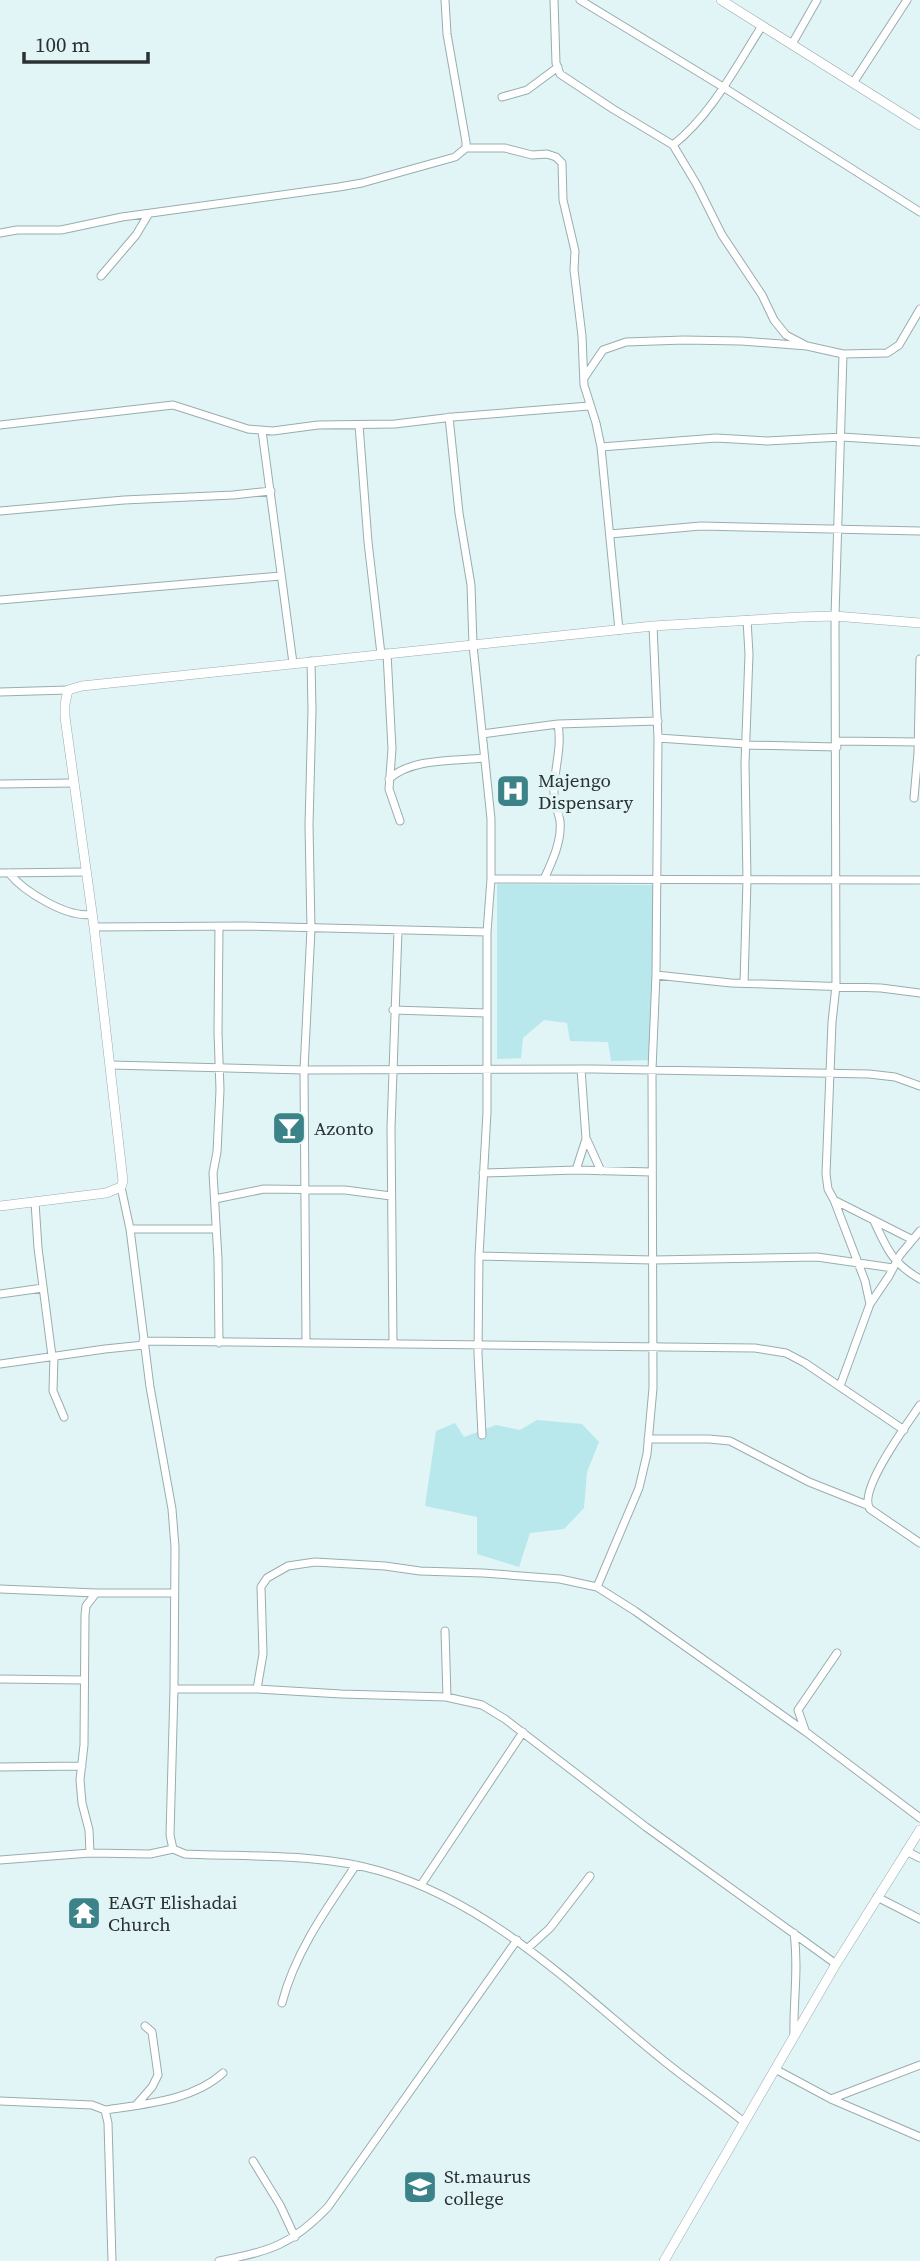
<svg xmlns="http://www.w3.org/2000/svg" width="920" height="2261" font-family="'Source Serif 4',serif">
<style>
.green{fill:#b8e7ec}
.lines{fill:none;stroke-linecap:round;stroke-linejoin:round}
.minor-casing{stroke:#9aacae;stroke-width:9}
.tertiary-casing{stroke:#9aacae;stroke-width:10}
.minor{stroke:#fff;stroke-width:7}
.tertiary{stroke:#fff;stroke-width:9}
.labels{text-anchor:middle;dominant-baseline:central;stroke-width:7;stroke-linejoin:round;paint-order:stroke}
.poi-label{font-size:19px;fill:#2a3132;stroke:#e1f5f7;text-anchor:start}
</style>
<rect width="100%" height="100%" fill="#e1f5f7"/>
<!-- green -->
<path class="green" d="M497 884 656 885 654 1060 611 1061 608 1042 570 1041 567 1023 544 1020 523 1038 521 1058 497 1059Z
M537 1420 582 1424 599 1442 587 1472 584 1508 564 1529 530 1533 519 1567 477 1554V1517L425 1506 436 1431 455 1423 464 1437 496 1425 520 1430Z"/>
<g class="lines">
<!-- minor casing -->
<g class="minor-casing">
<path id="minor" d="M554 0 556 63 560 74 613 109 673 145 697 185 722 235 762 295 774 320 786 335 807 346
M580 0 723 87 920 212
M792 44 817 0
M853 83 907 0
M502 97 527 90 558 67
M673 145C712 114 735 68 762 26
M466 148H505L532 155 547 154 556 157 562 163 563 200 575 251 574 270 582 336 584 385 596 423 601 447 619 630
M0 233 17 230H61L122 217 339 187 362 183 455 157 466 148V142L447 34 445 0
M101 276 136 235 148 215
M843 354 835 616 836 986 832 1022 826 1174 828 1189 834 1200 911 1239
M584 378 603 350 626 342 684 340 741 341 807 346 843 354 887 353 899 345 920 309
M449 417 459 513 471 585 473 645 491 819V879L487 932V1112L479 1256 478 1354 482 1435
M0 425 173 405 248 429 273 431 318 425 395 424 453 417 589 406
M359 425 368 542 381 654
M262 431 293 663
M601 447 716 438 767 441 842 437 920 442
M0 511 124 500 233 495 271 491
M610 534 701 526 920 531
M0 600 281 576
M387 653 392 749 389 789 400 821
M0 692 68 690
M482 734 558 724 658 721
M658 738 746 744
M837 741 919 742
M746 745 837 747
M389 779C411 758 455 761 484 758
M0 784 73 783
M914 798 918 753 920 659
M0 873 85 872
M9 873C23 891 68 919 92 914
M491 879 920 880
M544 879C552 862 562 841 560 821 558 810 553 801 554 789 555 766 562 747 558 724
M94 927 243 926 487 932
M656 975 731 983 881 988 920 993
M744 983 747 880 745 763 749 654 747 620
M393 1010 486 1013
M111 1065 304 1070 593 1069 869 1074 895 1077 920 1086
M587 1140 601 1171
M576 1170 586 1139 581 1069
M483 1173 576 1170 652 1172
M121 1187 130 1229 150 1387 172 1509 175 1547 174 1689 170 1835 173 1849 185 1854C248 1857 320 1853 380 1871 493 1904 575 1989 664 2061 690 2082 718 2101 744 2122
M215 1199 264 1189 345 1190 391 1196
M834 1200 865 1281 870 1304
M35 1202 38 1248 52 1356
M874 1221C887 1249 892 1263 920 1279
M130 1229H216
M479 1256 653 1260 817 1257 893 1268
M0 1294 43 1288
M143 1341 755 1348 786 1353 805 1363 904 1430
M306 1342 304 1070 311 929 309 825 312 710 311 661
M219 1343 218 1259 213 1173 217 1152 220 1090 218 1032 219 927
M393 1344 391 1128 398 930
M54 1356 53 1391 64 1417
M0 1364 105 1349 144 1345
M840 1386 870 1304 889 1276 900 1255 920 1231
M920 1405C908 1423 857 1491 870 1509L920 1543
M648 1439H709L730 1441 809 1482 867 1505
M597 1587 639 1488 647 1454 653 1388 652 1070 656 975 658 738 653 626
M0 1589 96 1593H174
M445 1631 447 1697
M0 1679 83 1680
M174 1689H257L341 1694 446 1697 482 1705 505 1719 646 1827 836 1964
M257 1689 263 1654 261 1587 267 1578 288 1566 315 1562 385 1566 420 1571 483 1573 560 1579 597 1587 635 1611 806 1732 920 1818
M805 1730 798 1710 837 1653
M0 1767 82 1766
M906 1851 920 1858
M90 1853 89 1830 82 1803 80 1780 84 1745 85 1615 86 1606 96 1593
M0 1860 90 1853 150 1854 173 1849
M421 1885 523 1732
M877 1897 920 1919
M528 1948 550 1928 590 1876
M282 2003C295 1952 327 1908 356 1865
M794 2036C793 2000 799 1970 794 1933
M775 2069 831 2099 920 2137
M831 2099 920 2065
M0 2101 92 2105 105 2110 108 2123 112 2261
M137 2104 152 2087 158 2075 152 2032 145 2026
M105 2110C144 2104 192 2101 223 2073
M253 2161 280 2205 295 2237
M219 2261C269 2252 293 2244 328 2207L517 1940"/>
</g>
<!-- tertiary casing -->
<g class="tertiary-casing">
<path id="tertiary" d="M721 0 920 125
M0 1206 106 1193 121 1187 123 1181 94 927 65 717V704L68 690 82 686 653 626 801 617 835 616 920 623
M664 2261 836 1964 920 1830"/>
</g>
<!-- minor -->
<use href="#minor" class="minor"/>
<!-- tertiary -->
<use href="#tertiary" class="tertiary"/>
</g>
<!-- icons -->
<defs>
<g id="hospital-square" transform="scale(1.75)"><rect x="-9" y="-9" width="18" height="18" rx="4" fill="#3b8389" stroke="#e1f5f7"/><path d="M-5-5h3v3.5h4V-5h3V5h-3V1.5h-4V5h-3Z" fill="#fff"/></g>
<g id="bar-square" transform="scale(1.75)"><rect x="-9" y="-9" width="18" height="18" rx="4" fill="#3b8389" stroke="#e1f5f7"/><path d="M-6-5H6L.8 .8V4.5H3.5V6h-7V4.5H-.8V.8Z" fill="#fff"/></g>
<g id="temple-square" transform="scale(1.75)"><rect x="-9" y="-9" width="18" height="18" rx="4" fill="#3b8389" stroke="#e1f5f7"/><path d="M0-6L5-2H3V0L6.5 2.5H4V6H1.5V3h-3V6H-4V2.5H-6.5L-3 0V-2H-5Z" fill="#fff"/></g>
<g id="university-square" transform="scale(1.75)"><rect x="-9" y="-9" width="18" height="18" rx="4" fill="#3b8389" stroke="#e1f5f7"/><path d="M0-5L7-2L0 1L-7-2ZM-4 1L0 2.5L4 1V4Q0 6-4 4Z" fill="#fff"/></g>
</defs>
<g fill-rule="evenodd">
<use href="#hospital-square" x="513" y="791"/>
<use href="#bar-square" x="289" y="1128"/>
<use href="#temple-square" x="84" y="1913"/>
<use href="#university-square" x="420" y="2187"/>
</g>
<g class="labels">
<!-- poi labels -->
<g class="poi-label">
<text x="538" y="780">Majengo<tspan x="538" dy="22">Dispensary</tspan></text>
<text x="314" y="1128">Azonto</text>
<text x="108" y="1902">EAGT Elishadai<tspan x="108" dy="22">Church</tspan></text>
<text x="444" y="2176">St.maurus<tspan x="444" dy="22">college</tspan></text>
</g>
</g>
<!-- scale -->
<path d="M24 52v10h124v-10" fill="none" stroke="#2a3132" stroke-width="3.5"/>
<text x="35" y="52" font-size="21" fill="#2a3132" stroke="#e1f5f7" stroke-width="5" paint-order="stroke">100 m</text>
</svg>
